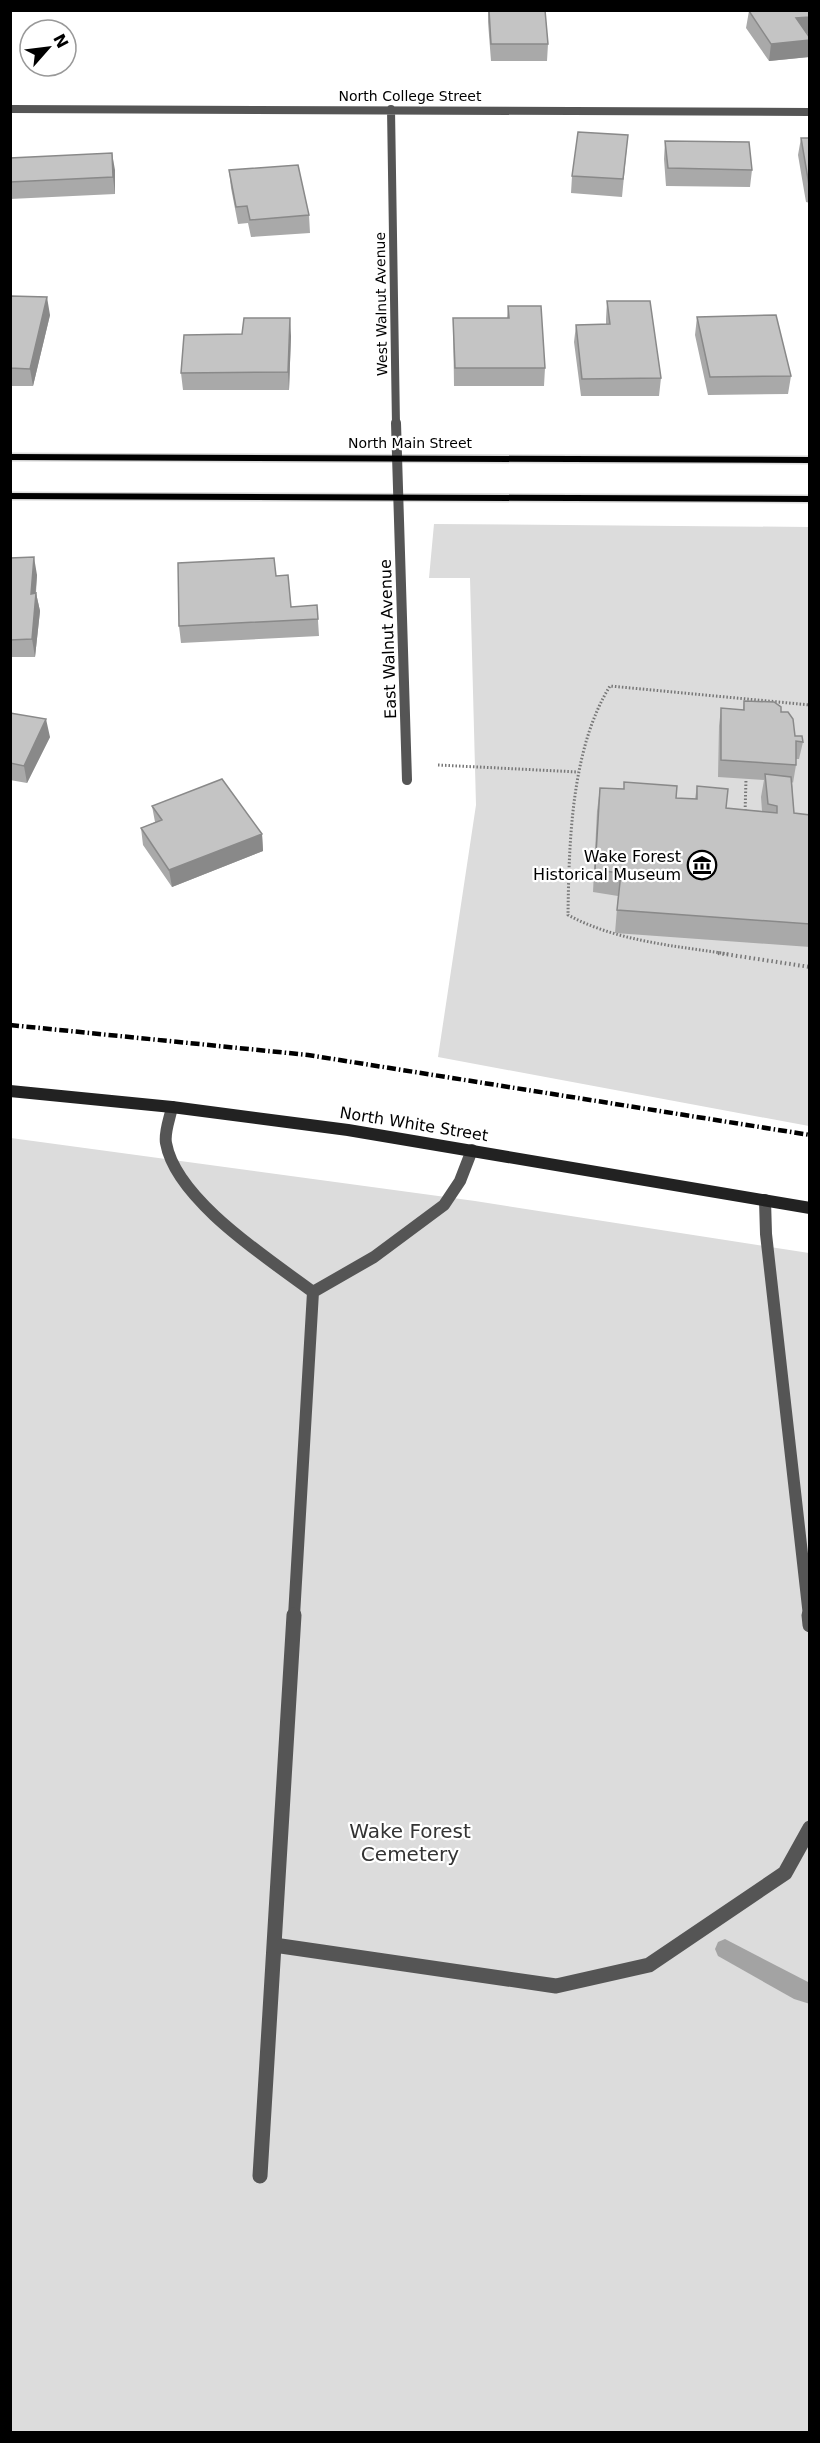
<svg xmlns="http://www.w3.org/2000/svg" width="820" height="2443" font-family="'DejaVu Sans',sans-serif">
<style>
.green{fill:#dcdcdc}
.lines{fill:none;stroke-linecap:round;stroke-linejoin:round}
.stream{fill:#a3a3a3;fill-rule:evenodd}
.primary-casing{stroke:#dbdbdb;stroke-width:3}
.path-far1{stroke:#777;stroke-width:3;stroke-dasharray:1.5 2;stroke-linecap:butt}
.path{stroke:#777;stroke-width:4;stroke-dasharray:1.5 3;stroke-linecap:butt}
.service-far1{stroke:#555;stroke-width:12}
.service{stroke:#555;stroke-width:15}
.minor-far1{stroke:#555;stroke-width:8}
.minor{stroke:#555;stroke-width:10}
.secondary{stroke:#222;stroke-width:12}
.primary{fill:#000;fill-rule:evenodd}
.rail{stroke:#000;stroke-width:4.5;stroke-dasharray:9 3 1.5 3;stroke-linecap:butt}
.wall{fill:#a9a9a9}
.shaded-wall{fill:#898989}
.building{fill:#c4c4c4;stroke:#898989;stroke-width:1.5}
.labels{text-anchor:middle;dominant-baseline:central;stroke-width:4.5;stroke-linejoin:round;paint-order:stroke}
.far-street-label{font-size:14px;fill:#000;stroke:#fff}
.street-label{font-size:16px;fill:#000;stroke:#fff}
.poi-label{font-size:16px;fill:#000;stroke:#fff;text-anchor:end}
.near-park-label{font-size:20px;fill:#333;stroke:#fff}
</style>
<rect width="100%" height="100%" fill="#fff"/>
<!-- green -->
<path class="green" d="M434 524 809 527V1126L438 1057 476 805 470 578H429Z
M11 1138 475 1201 809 1253V2432H11Z"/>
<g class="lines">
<!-- stream -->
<path class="stream" d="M725 1939 810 1983V2004L794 1999 718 1956 715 1949 718 1942Z"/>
<!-- primary casing -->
<g class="primary-casing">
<path id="primary" d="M10 454 810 457V463L10 460Z
M10 493 810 496V502L10 499Z"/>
</g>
<!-- path-far1 -->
<path class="path-far1" d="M438 765 578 772
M745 814 746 779
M728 954C675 946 616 941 568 915 569 843 571 749 610 686L810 705"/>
<!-- path -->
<path class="path" d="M718 953 810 967"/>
<!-- service-far1 -->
<path class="service-far1" d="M172 1107C170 1118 164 1132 166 1143 176 1200 269 1259 313 1292L374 1257 444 1205 460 1181 472 1150
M765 1200 766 1234 809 1616
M294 1616 313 1292"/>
<!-- service -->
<path class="service" d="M809 1615 810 1625
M274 1945 556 1986 649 1965 785 1873 810 1828
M260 2176 294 1615"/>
<!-- minor-far1 -->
<path class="minor-far1" d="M10 109 810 112
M391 109 396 425"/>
<!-- minor -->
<path class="minor" d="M396 423 407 780"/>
<!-- secondary -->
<path class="secondary" d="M10 1091 172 1107 348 1130 810 1208"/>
<!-- primary -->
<use href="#primary" class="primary"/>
<!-- rail -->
<path class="rail" d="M10 1025 308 1055 810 1135"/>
</g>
<!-- wall -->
<path class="wall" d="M488 10H545L548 44 547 61H491L488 22Z
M810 10V33L807 34 810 38 809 57 769 61 746 28 749 11Z
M628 135 622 197 571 193 572 176Z
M801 138H810V203L806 202 798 155Z
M665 141 752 170 750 187 666 186 664 159Z
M10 158 115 170V194L10 199Z
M229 170 309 215 310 233 251 237 248 223 238 224 231 188Z
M10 296 50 315 33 386H10Z
M607 301 661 378 659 396H581L574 342 576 325 606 324V319Z
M508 306 545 368 544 386H454L453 318H507Z
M697 317 791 376 788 394 708 395 695 335Z
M291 336 289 390H183L181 373Z
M10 558 37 575 36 593 40 611 35 657H10Z
M276 576 291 607 317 605 319 636 181 643 179 626Z
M744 701 781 712 795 736 803 742 799 759H796V765L793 783 792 782 794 813 810 815V947L615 933 618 896 593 892 597 811 600 788 676 798 695 799 697 786 726 808 762 811 761 797 764 780 718 777 719 726 721 708 743 710Z
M10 713 50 737 27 783 10 780Z
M152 806 262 834 263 851 172 887 143 845 141 828 155 822Z"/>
<!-- shaded-wall -->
<path class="shaded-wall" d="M810 17V33L794 35 796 18Z
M810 40 809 57 769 61 771 44Z
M112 153 115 170V194L113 177Z
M47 297 50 315 33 386 30 369Z
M290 318 291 336 289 390 288 372Z
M34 557 37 575 34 611 31 594Z
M36 593 40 611 35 657 32 639Z
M46 719 50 737 27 783 24 766Z
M262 834 263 851 172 887 169 870Z"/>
<!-- building -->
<path class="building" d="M489 10H545L548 44H491Z
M810 10V17L796 18 810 38V40L771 44 749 11Z
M578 132 628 135 623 179 572 176Z
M801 138H810V185H809Z
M665 141 749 142 752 170 668 168Z
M112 153 113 177 10 182V158Z
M298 165 309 215 250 220 247 206 236 207 229 170Z
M10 296 47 297 30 369 10 368Z
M607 301H650L661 378 582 379 576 325 610 324Z
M508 306H541L545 368H455L453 318H509Z
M776 315 791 376 710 377 697 317Z
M244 318H290L288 372 181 373 184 335 242 334Z
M34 557 31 594 36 593 32 639 10 640V558Z
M274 558 276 576 288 575 291 607 317 605 318 619 179 626 178 563Z
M744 701 774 702 781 707V712H788L793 719 795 736H802L803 742 796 741V765L721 760V708L744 710Z
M10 713 46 719 24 766 10 763Z
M765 774 791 777 794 813 810 815V924L617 910 621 873 595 870 600 788 624 789V782L677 786 676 798 697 799V786L728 789 726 808 777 813V806L768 804Z
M222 779 262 834 169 870 141 828 162 820 152 806Z"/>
<!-- icons -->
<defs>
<g id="museum-ring" transform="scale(1.5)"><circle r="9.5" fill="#fff" stroke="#000" stroke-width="1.5"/><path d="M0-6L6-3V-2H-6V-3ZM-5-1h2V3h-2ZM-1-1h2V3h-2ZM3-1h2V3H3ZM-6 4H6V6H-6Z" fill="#000"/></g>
</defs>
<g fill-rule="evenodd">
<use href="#museum-ring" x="702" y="865"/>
</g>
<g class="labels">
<!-- far-street labels -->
<g class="far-street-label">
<text x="410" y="96">North College Street</text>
<text transform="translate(381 304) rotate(-91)">West Walnut Avenue</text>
<text x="410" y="443">North Main Street</text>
</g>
<!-- street labels -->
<g class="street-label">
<text transform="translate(388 639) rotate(-92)">East Walnut Avenue</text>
<text transform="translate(414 1124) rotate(9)">North White Street</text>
</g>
<!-- poi labels -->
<g class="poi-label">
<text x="681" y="856">Wake Forest<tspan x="681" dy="18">Historical Museum</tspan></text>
</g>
<!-- near-park labels -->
<g class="near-park-label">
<text x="410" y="1831">Wake Forest<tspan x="410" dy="23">Cemetery</tspan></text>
</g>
</g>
<!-- border -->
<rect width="820" height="2443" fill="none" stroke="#000000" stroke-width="24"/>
<!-- north arrow -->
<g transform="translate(48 48) rotate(62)"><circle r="28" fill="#ffffff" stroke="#999999" stroke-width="1.5"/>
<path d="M0-4.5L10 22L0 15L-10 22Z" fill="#000000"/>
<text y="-9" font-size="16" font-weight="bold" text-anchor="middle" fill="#000000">N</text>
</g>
</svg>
